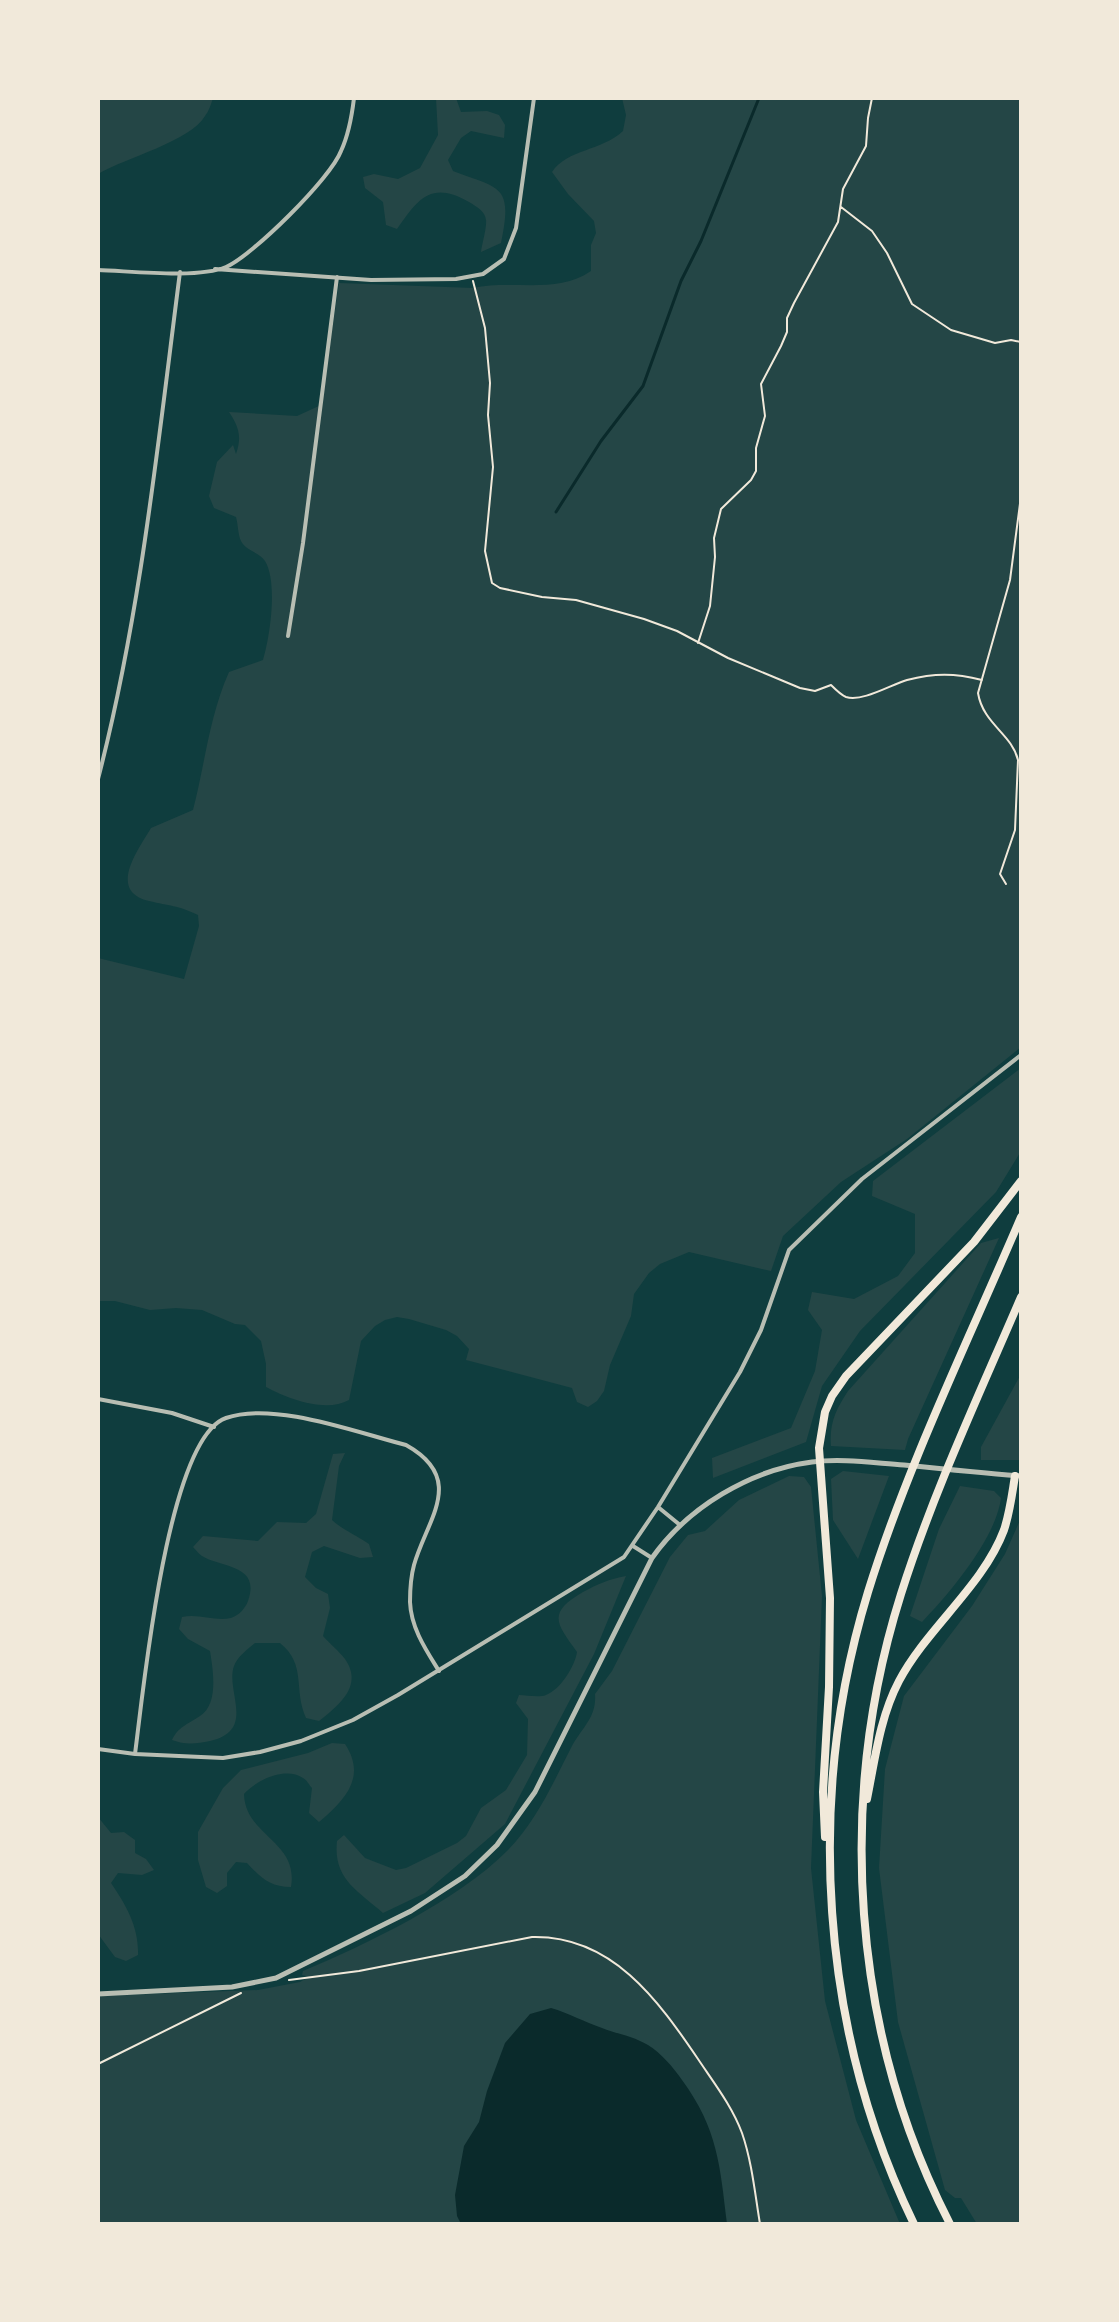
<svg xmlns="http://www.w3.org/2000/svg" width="1119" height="2322" font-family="Mulish,sans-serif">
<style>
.green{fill:#244646}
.water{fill:#0a2a2b}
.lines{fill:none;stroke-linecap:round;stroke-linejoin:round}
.stream{stroke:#0a2a2b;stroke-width:3}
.path{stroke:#f1e9da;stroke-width:2}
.minor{stroke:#b8beb3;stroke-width:4}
.tertiary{stroke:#b8beb3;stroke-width:5}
.motorway{stroke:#f1e9da;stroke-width:8}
</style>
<rect width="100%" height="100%" fill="#0f3d3e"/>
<!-- green -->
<path class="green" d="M98 98H213C211 104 209 111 205 116 191 141 125 158 98 174Z
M436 98H456L461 112 487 111 499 115 505 125 504 138 471 131 461 138 448 160 453 171C501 189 513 185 501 243L481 252C482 244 487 227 486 220 485 211 477 207 469 202 431 180 418 199 397 229L386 225 383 202 365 188 363 177 374 174 398 179 420 168 438 135Z
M622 98H1021V1047L907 1139 841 1182 783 1236 771 1271 689 1252 660 1264 649 1273 634 1294 631 1316 610 1365 604 1391 597 1401 588 1407 577 1402 572 1388 466 1360 469 1349 457 1336 446 1330 409 1319 397 1317 385 1320 375 1326 361 1341 349 1400C326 1413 288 1399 266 1387V1364L261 1341 245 1325 235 1324 202 1310 176 1308 150 1310 115 1301H98V958L184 979 199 926 198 915C177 905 170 906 149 901 107 891 138 850 151 828L193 810C205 764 209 717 229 672L263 660C270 637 278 582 265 561 259 552 246 551 241 541 238 535 238 524 236 517L214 508 209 496 217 462 233 445 236 454C242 437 239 427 229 412L297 416 321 405 339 283 473 288C512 279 556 295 591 271V245L596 233 594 221 568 194 552 172C567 149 602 151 623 131L626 115Z
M1021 1068V1151L996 1192 860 1331 822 1386 806 1442 713 1478 712 1458 791 1428 815 1371 822 1330 808 1310 812 1292 854 1299 898 1276 915 1253V1214L872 1196 873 1181Z
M999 1238 908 1439 905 1450 831 1446C829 1424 836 1409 848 1391L981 1243Z
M1021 1374V1460H981V1447Z
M345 1453 339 1466 332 1520C343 1530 356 1535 369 1544L373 1557 360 1558 324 1546 312 1552 305 1577 316 1588 328 1594 330 1608 323 1636C330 1644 339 1651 345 1659 364 1686 338 1706 319 1721L306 1718C293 1689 307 1665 280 1643H255C248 1649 237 1657 234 1666 225 1691 257 1730 210 1741 196 1744 185 1745 172 1740 179 1726 187 1725 200 1716 219 1704 213 1670 210 1651L188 1639 179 1629 182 1617C199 1613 215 1622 231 1618 239 1615 245 1609 248 1601 261 1564 221 1568 202 1556 199 1554 196 1550 193 1547L203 1536 258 1541 277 1522 306 1523 316 1514 333 1454Z
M843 1471 889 1476 858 1559 833 1520 831 1479Z
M789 1476 804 1477 811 1487 822 1596 811 1868 825 2001 856 2120 900 2224H98V1996L258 1990 300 1982 309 1977 302 1975 303 1971C367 1944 457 1901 507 1851 536 1822 553 1783 571 1748 581 1728 597 1718 595 1694L612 1671 670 1557 688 1535 705 1531 739 1500Z
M960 1486 994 1491 1001 1498C996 1538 950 1593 922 1622L910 1616 939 1529Z
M1021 1518V2224H977L961 2198H955L945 2190 898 2022 879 1868 885 1769 904 1696 972 1606 1005 1554Z
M626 1576 594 1654 505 1824 425 1893 383 1913C357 1890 333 1879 337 1841L344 1835 365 1858 396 1870 406 1868 457 1843 466 1836 481 1808 506 1790 527 1755 528 1719 516 1703 519 1695C526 1695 539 1698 546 1695 560 1690 575 1666 577 1652 556 1623 547 1613 583 1592 598 1584 609 1579 626 1576Z
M332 1743 345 1744C367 1777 345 1800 319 1822L309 1813 312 1788C309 1785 307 1780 303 1778 285 1766 255 1781 244 1794 245 1836 299 1841 291 1887 270 1887 261 1878 247 1863L236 1862 227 1873V1886L217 1893 206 1887 198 1860V1832L223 1788 241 1770 308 1753Z
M98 1817 111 1833 124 1832 135 1840V1853L146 1859 154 1870 142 1875 118 1873 111 1883C126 1905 139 1927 138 1955L126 1961 115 1957 98 1934Z"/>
<!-- water -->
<path class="water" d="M551 2008C569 2013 584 2022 602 2028 617 2034 633 2036 648 2045 661 2053 673 2067 682 2080 718 2129 720 2166 727 2224H461L457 2216 455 2195 464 2146 479 2122 487 2091 505 2043 530 2014Z"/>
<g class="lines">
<!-- stream -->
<path class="stream" d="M556 512 601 441 643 386 681 281 701 241 759 98"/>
<!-- path -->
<path class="path" d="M1020 98 1021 101
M841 207 872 231 887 253 912 304 951 330 995 343 1011 340 1021 342
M473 281 485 328 490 383 488 415 493 467 485 551 492 583 500 588 542 597 576 600 644 619 677 631 728 658 800 688 815 691 831 685C835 689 841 695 846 697 863 702 890 685 907 680 934 673 955 673 982 680
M698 643 710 606 715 557 714 538 721 509 751 480 756 471V448L765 416 761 384 781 346 787 332V318L794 303 838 222 843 189 866 146 868 118 872 98
M1006 884 1000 874 1015 830 1018 760C1012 734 983 724 978 693L1010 580 1021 496
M289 1980 359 1971 532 1937C612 1935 658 2000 698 2059 714 2083 732 2106 742 2133 752 2162 755 2194 760 2224
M98 2064 241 1993"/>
<!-- minor -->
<path class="minor" d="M215 269 371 280 456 279 483 274 504 259 516 228 534 98
M98 270C131 271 197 279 226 267 252 256 331 178 341 151 348 136 352 115 354 98
M288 636 303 543 337 277
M98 779C141 613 158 442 180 272
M98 1399 172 1413 214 1427
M658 1507 680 1525
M633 1546 652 1558
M98 1749 135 1754 223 1758 260 1752 301 1741 353 1720 398 1695 624 1557 658 1507 740 1372 761 1330 789 1250 862 1179 1021 1055
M135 1754C143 1694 167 1438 226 1418 274 1401 358 1433 406 1445 467 1479 427 1519 414 1565 411 1576 410 1590 410 1602 411 1628 426 1650 439 1671"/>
<!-- tertiary -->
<path class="tertiary" d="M98 1994 232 1987 276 1978 411 1911 465 1876 497 1845 535 1792 652 1558C688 1507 750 1470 812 1462 842 1458 874 1463 904 1465 943 1469 982 1473 1021 1476"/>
<!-- motorway -->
<path class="motorway" d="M867 1799C875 1759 880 1717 899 1681 927 1628 983 1586 1004 1530 1010 1512 1012 1494 1015 1476
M825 1837 823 1792 829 1687 830 1598 819 1448 825 1412 832 1396 846 1376 974 1242 1021 1181
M914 2224C820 2030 805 1798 868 1592 907 1466 969 1339 1021 1217
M950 2224C851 2032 836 1800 901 1594 933 1493 979 1395 1021 1297"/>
</g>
<!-- border -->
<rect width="1119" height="2322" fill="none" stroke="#f1e9da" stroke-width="200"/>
</svg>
